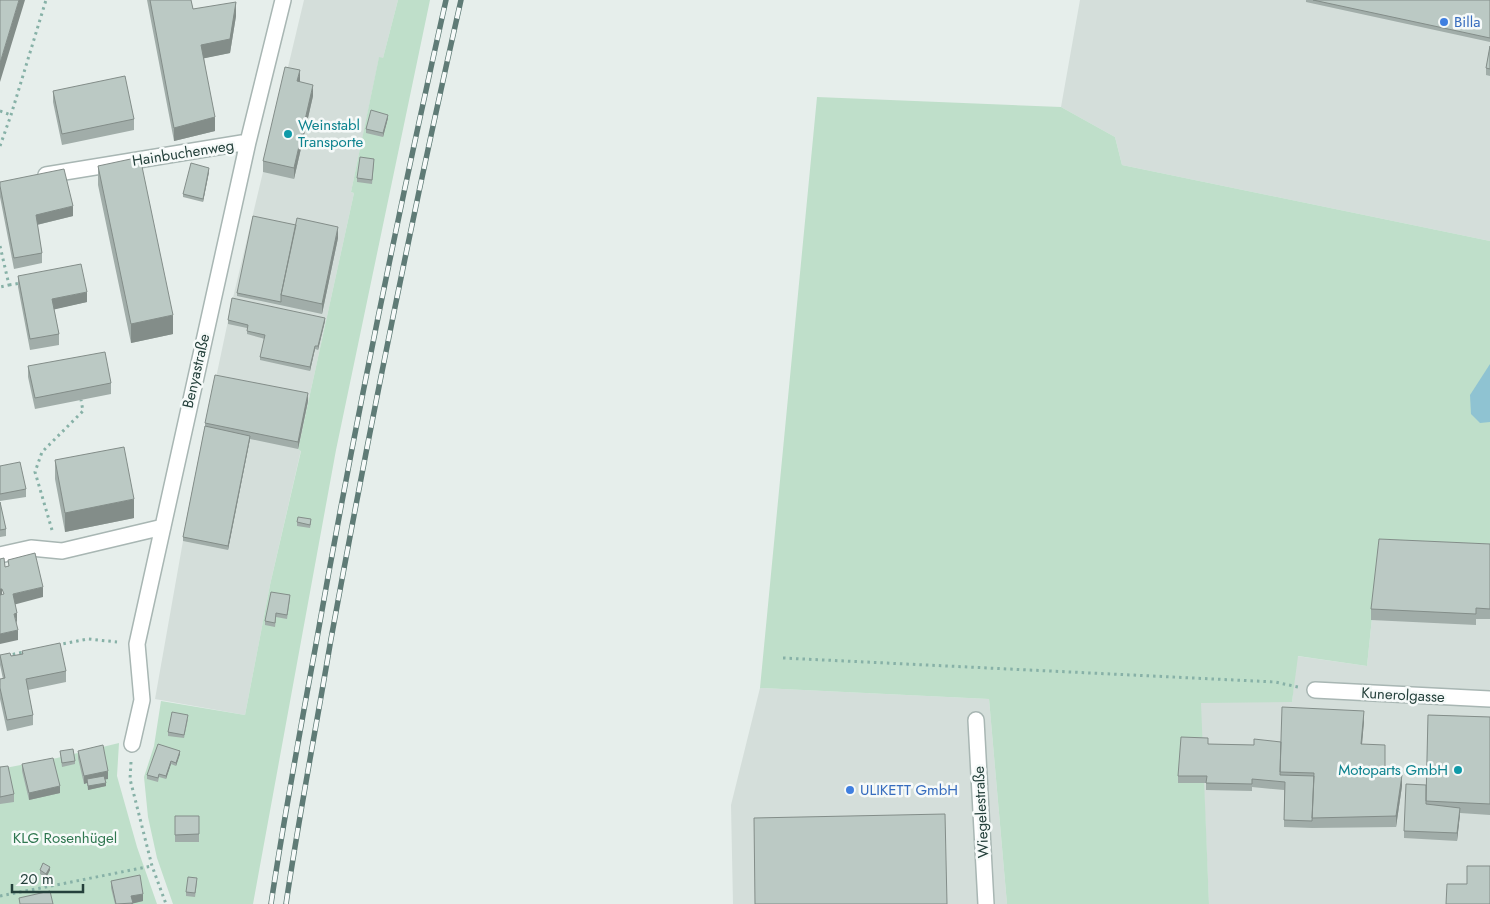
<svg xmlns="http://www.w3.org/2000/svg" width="1490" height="904" font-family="Jost,sans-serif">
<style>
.built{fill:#d4deda}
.green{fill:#bfdfca}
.water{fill:#8fc3d2}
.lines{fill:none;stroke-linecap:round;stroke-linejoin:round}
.minor-casing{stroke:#a8b6b3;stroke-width:18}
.path{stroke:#87b1a7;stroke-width:3;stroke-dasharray:2.5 4;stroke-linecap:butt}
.minor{stroke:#fff;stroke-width:15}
.rail-casing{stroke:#5f7b76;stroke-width:5.5}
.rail{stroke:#f6faf9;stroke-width:4;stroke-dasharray:11;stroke-linecap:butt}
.wall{fill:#a1ada9}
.shaded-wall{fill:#838d89}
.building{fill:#bbc9c4;stroke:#838d89}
.shop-dot{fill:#3f7fe0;stroke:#f6faf9;stroke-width:2}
.culture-dot{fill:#0f9aa8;stroke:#f6faf9;stroke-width:2}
.labels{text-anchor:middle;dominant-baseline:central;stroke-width:5;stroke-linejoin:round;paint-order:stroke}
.shop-label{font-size:15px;fill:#366cbe;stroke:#f6faf9;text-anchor:start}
.culture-label{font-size:15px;fill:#0d838f;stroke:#f6faf9;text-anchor:start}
.street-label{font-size:15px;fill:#24403b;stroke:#f6faf9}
.park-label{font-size:15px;fill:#2f7750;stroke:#f6faf9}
</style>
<rect width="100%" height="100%" fill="#e6eeeb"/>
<!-- built -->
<path class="built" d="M304 0H398L383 58H379L351 192 354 193 298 449 301 450 270 585 245 715 155 699 183 541 205 430 232 302Z
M1080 0H1490V241L1122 165 1115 137 1061 107Z
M1490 547V904H1209L1200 702H1292L1297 656 1367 666 1379 550Z
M760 688 989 699 1007 904H733L731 805Z"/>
<!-- green -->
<path class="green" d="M398 0H430L336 450 253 904H173L157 858 148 817 144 777 154 746 161 701 245 715 270 585 301 451 298 449 354 193 351 192 379 57 383 58Z
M817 97 1061 107 1115 137 1122 165 1490 241V547L1379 550 1367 666 1298 656 1292 702 1201 703 1209 904H1007L989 699 760 688Z
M119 743 117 776 137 847 157 904H0V769L57 758Z"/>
<!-- water -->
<path class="water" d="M1490 364V422L1480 423 1471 414 1470 395Z"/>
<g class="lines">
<!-- minor casing -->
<g class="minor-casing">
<path id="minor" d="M46 175 248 142
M0 555 31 548 62 551 163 527
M1315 690 1490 699
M976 720 986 904
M132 744 142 700 137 644 248 142 283 0"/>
</g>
<!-- path -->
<path class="path" d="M0 111 11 115
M0 146 11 115 46 0
M0 246 9 285 0 287
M9 285 21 283
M52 530 35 472 42 452 83 411 81 400
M57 645 88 639 117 642
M0 657 24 652
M783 658 1275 682 1298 687
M131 762 130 779 152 866 166 904
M0 896 152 866"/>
<!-- minor -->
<use href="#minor" class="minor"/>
<!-- rail casing -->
<g class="rail-casing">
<path id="rail" d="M271 904C284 817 300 731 316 644 354 428 398 214 446 0
M286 904C299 816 316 728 331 639 370 425 413 212 461 0"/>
</g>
<!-- rail -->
<use href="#rail" class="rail"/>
</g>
<!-- wall -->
<path class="wall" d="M147 0H191L193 9 236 16 230 53 204 58 215 131 174 141Z
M1306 0H1490V42L1306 2Z
M1490 46V76L1486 75V68Z
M300 81 299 82 313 96 294 179 263 172V161Z
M53 91 134 119V130L62 145 53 102Z
M388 118 383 137 366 133V129Z
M374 162 372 184 357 182V178Z
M98 166 173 334 131 343 98 185Z
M209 172 203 202 183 197V194Z
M0 182 73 216 37 225 42 253V263L14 269 0 197Z
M296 225 338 238 322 314 237 296V293Z
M18 276 87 302 54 309 59 334V345L30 350 18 287Z
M228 320 325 321 318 350 315 349 310 371 260 360V357L265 339 247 334V328L228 324Z
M28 366 111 383V394L35 409 28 377Z
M308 401 298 449 250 439 228 550 183 541V537L205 426V423Z
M55 460 134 518 65 532 55 479Z
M0 466 26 489V497L0 501Z
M0 503 6 529V536L0 537Z
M297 522 311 523 310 528 297 526Z
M1480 544H1490V619H1476V625L1371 620V609Z
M290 599 287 619 276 617 275 627 265 625V621Z
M22 651 66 671V682L28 690 33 715V725L7 731 0 699V679H3L0 665V655L11 656 22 654Z
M1428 715 1490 717V815L1460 813 1457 841 1404 838V831L1426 804Z
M188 719 184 738 168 736V732Z
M1364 721 1362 744 1385 773 1402 786 1396 827 1312 828 1284 827V790L1252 787V791L1206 790V783H1178V776L1208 744 1254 745 1281 742Z
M60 751 75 761V764L62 767Z
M78 751 108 779H105L106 786 88 790 87 783 84 784 78 758Z
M180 754 176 766 171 764 166 779 159 777 158 782 147 779V775Z
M22 764 60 793 29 800 22 771Z
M0 767 14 794V802L0 804Z
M175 816H199V842H175Z
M40 870H50L46 878 40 874Z
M111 881 143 901 133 903V904H115L111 888Z
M197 882 195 897 186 896V892Z"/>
<!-- shaded-wall -->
<path class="shaded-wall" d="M19 0H25L0 82V63Z
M236 2V16L230 53 201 59V45Z
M300 70V81L297 92V81Z
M313 85V96L294 179V168Z
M388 115V118L383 137V133Z
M215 117V131L174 141V128Z
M209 168V172L203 202V199Z
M73 206V216L36 225V215Z
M338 227V238L322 314V304Z
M87 292V302L52 310V299Z
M173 315V334L131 343V324Z
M325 318V321L318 350V346Z
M315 346V349L310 371V367Z
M308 393V401L298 449V442Z
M250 436V439L228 550V546Z
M134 499V518L65 532V513Z
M43 587V597L13 605V594Z
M0 589H2V600H0Z
M17 613V624L14 614Z
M18 630V640L0 644V634Z
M1364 711V721L1361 755V744Z
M180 751V754L176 766V763Z
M171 761V764L166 779V776Z
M108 771V779L88 783 87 779V783L84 784V776Z
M1402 775V786L1396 827V816Z
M106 783V786L88 790V786Z
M60 786V793L29 800V793Z
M1460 808V815L1457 841V833Z
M50 867V870L46 878V874Z
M143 894V901L131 904V896Z"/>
<!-- building -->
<path class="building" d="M0 0H19L0 63Z
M150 0H191L193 9 236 2 230 39 201 45 215 117 174 128Z
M1313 0H1490V38Z
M1490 46V69L1486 68Z
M285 67 300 70 297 81 313 85 294 168 263 161Z
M125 76 134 119 62 134 53 91Z
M371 110 388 115 383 133 366 129Z
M140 157 173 315 131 324 98 166Z
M360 157 374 159 372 180 357 178Z
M191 163 209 168 203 199 183 194Z
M64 169 73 206 36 215 42 253 14 258 0 186V182Z
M253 216 296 225 281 295V302L237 293Z
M297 218 338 227 322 304 281 295Z
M81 264 87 292 52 299 59 334 30 339 18 276Z
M232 298 325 318 318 346H315L310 367 260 357 265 335 247 331 248 325 228 320Z
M105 352 111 383 35 398 28 366Z
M215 375 308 393 298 442 205 423Z
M205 426 250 436 228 546 183 537Z
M124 447 134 499 65 513 55 460Z
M20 462 26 489 0 494V466Z
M0 502 6 529 0 530Z
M298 517 311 519 310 525 297 522Z
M1379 539 1490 544V609L1476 608V614L1371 609Z
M35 553 43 587 13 594 17 613 14 614 18 630 0 634V595L4 594 2 589H0V559L4 558 5 567 9 566 8 560Z
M271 592 290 595 287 615 276 613 275 623 265 621Z
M60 643 66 671 26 679 33 715 7 720 0 688V679L5 678 0 655 10 653 11 656 23 654 22 651Z
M1282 707 1364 711 1361 744 1385 745V773L1402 775 1396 816 1312 818 1314 773 1280 772Z
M172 712 188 715 184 735 168 732Z
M1428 715 1490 717V804L1426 801Z
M1181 737 1208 738V744L1254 745V739L1281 742 1280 775 1314 776 1312 821 1284 820 1285 782 1252 779V784L1206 783 1207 776H1178Z
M158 744 180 751 176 763 171 761 166 776 159 774 158 778 147 775Z
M103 745 108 771 84 776 78 751Z
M73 749 75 761 62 763 60 751Z
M53 758 60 786 29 793 22 764Z
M8 766 14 794 0 797V767Z
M104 776 106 783 88 786 87 779Z
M1406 784 1426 785V804L1460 808 1457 833 1404 831Z
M945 814 947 904H755L754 818Z
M175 816H199V834L175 835Z
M43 863 50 867 46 874 40 870Z
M1467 866H1490V904H1446L1447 884H1467Z
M140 875 143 894 131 896 133 903 116 904 111 881Z
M188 877 197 878 195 893 186 892Z
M50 891 53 904H20L19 898Z"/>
<!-- markers -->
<g class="shop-dot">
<circle cx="1444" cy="22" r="5"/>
<circle cx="850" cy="790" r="5"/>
</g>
<g class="culture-dot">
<circle cx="288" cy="134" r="5"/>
<circle cx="1458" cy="770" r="5"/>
</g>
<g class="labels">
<!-- shop labels -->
<g class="shop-label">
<text x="1454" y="22">Billa</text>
<text x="860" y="790">ULIKETT GmbH</text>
</g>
<!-- culture labels -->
<g class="culture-label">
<text x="298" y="125">Weinstabl<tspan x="298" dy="17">Transporte</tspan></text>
<text x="1448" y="770" text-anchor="end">Motoparts GmbH</text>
</g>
<!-- street labels -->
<g class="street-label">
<text transform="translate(183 153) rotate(-9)">Hainbuchenweg</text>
<text transform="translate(196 371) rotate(-77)">Benyastraße</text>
<text transform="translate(1403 695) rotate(3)">Kunerolgasse</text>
<text transform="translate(981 812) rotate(-93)">Wiegelestraße</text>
</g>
<!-- park labels -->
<g class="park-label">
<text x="65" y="838">KLG Rosenhügel</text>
</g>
</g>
<!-- scale -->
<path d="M12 884v8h71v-8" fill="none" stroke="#24403b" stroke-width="2.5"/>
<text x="20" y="884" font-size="15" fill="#24403b" stroke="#f6faf9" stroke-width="4" paint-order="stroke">20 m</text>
</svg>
